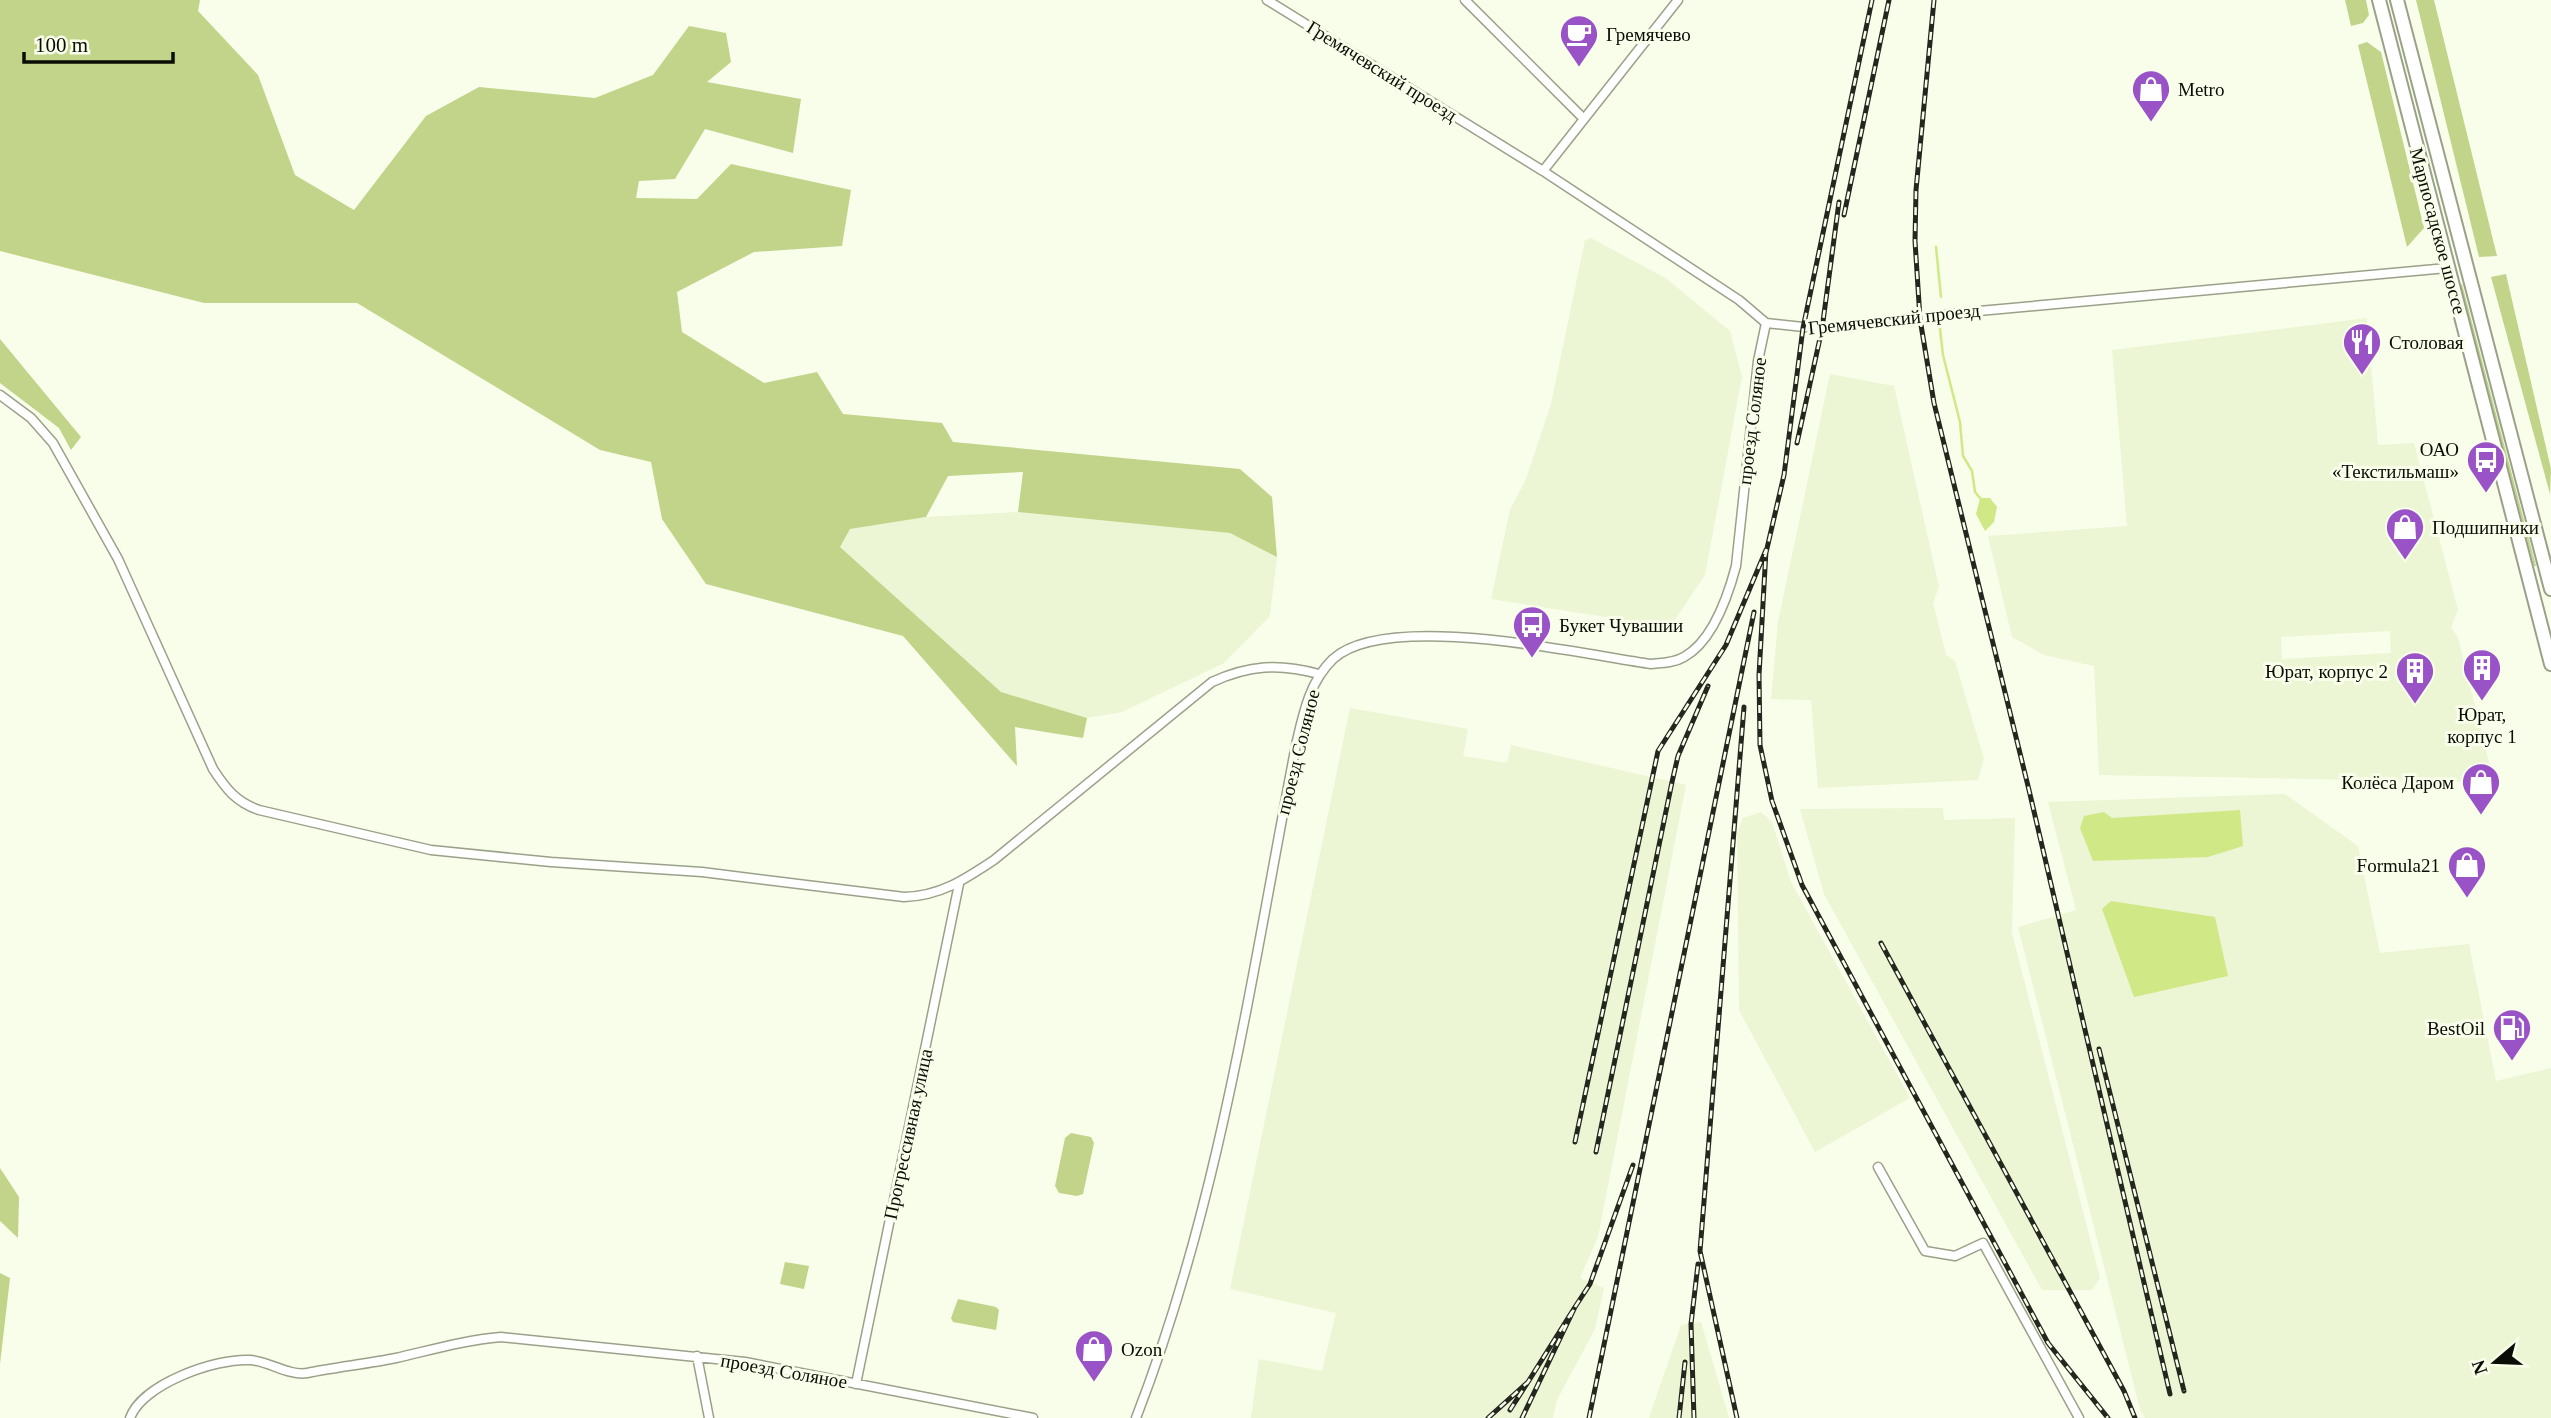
<svg xmlns="http://www.w3.org/2000/svg" width="2551" height="1418" font-family="Georgia,serif">
<style>
.built{fill:#ecf5d4;fill-rule:evenodd}
.green{fill:#c1d489}
.water{fill:#d1e886}
.lines{fill:none;stroke-linecap:round;stroke-linejoin:round}
.stream{stroke:#d1e886;stroke-width:2.5}
.street-casing{stroke:#9aa189;stroke-width:11}
.primary-casing{stroke:#9aa189;stroke-width:16}
.street{stroke:#fff;stroke-width:8}
.primary{stroke:#fff;stroke-width:12}
.rail-casing{stroke:#24271e;stroke-width:5}
.rail{stroke:#f8feea;stroke-width:2.5;stroke-dasharray:8;stroke-linecap:butt}
.labels{text-anchor:middle;dominant-baseline:central;stroke-width:6;stroke-linejoin:round;paint-order:stroke}
.poi-label{font-size:19px;fill:#0a0d05;stroke:#f8feea;text-anchor:start}
.street-label{font-size:19px;fill:#0a0d05;stroke:#f8feea}
</style>
<rect width="100%" height="100%" fill="#f8feea"/>
<!-- built -->
<path class="built" d="M1591 238 1667 279 1730 331 1742 377 1705 575 1670 627 1491 599 1510 510 1526 479 1551 404 1585 240Z
M2367 318 2378 445 2414 443 2458 610 2451 627 2458 638 2490 766 2472 772 2474 782 2099 775 2094 666 2044 655 2012 637 1988 536 2127 526 2112 350ZM2390 631 2391 653 2282 659 2281 637Z
M1830 374 1894 386 1939 587 1933 603 1946 655 1955 661 1984 759 1978 780 1818 788 1811 700 1771 699 1778 622Z
M1018 512 1230 533 1277 557 1270 616 1224 663 1122 712 1087 718 1001 692 840 547 850 529 926 517Z
M1350 708 1468 729 1463 756 1507 763 1511 745 1686 785 1598 1237 1580 1278 1604 1288 1595 1329 1557 1400 1553 1418H1251L1259 1359 1322 1371 1336 1313 1230 1289Z
M2285 794 2358 846 2380 953 2469 944 2496 1081 2551 1068V1418H2145L2140 1409 2018 927 2076 910 2048 802Z
M1943 808 1944 820 2015 818 2012 933 2100 1278 2092 1290H2042L1824 894 1800 809Z
M1761 812 1772 822 1791 882 1910 1098 1815 1152 1739 1010 1737 833 1743 818Z
M1701 1322 1729 1418H1649L1681 1325Z"/>
<!-- green -->
<path class="green" d="M0 0H200L198 11 258 75 295 175 354 210 426 116 479 87 595 98 653 75 689 26 726 33 731 62 707 82 801 99 793 153 705 129 675 179 639 181 636 198 697 199 731 164 851 190 842 246 754 252 677 292 682 332 764 383 817 372 843 414 942 423 953 442 1240 469 1272 497 1277 557 1230 533 1018 512 1023 472 948 476 926 517 850 529 840 547 1001 692 1087 718 1083 738 1015 727 1017 766 903 636 706 584 662 519 651 462 600 450 357 303H204L0 251Z
M2345 0H2366L2369 15 2363 23 2351 26Z
M2416 0H2434L2497 256 2479 257Z
M2367 42 2381 52 2424 228 2407 247 2358 45Z
M2506 274 2551 469 2550 494 2491 277Z
M2462 284 2536 566H2534L2460 285Z
M0 339 81 437 71 450 59 428 0 383Z
M1071 1133 1091 1137 1094 1143 1083 1194 1077 1196 1059 1193 1055 1186 1065 1138Z
M0 1168 19 1197 18 1238 0 1221Z
M785 1262 809 1266 804 1289 780 1284Z
M0 1273 10 1278 0 1364Z
M958 1299 996 1307 999 1310 996 1330 953 1322 951 1318Z"/>
<!-- water -->
<path class="water" d="M1980 498H1990L1997 507 1994 522 1985 531 1976 514Z
M2240 810 2243 846 2208 857 2093 861 2080 828 2084 816 2104 812 2112 818Z
M2111 901 2215 917 2228 976 2134 997 2102 909Z"/>
<g class="lines">
<!-- stream -->
<path class="stream" d="M1936 247 1941 297
M1940 329 1943 355 1960 422 1963 456 1972 471 1975 492 1980 498"/>
<!-- street casing -->
<g class="street-casing">
<path id="street" d="M1267 0 1543 171 1739 300 1766 323 1822 329 1979 311 2447 268
M1465 0 1584 119
M1543 171 1678 0
M0 395 31 418 53 443 118 559 213 769C226 789 236 802 259 810L431 850 551 862 702 872 904 897C940 896 964 880 994 860L1212 682C1249 665 1279 663 1319 674
M1878 1167 1925 1251 1955 1256 1983 1243 2079 1418
M697 1356 709 1418
M856 1384 959 884
M130 1418C142 1384 216 1358 250 1360 269 1361 288 1376 307 1373 336 1367 367 1364 396 1358 431 1350 465 1340 501 1337L745 1362 1033 1418
M1136 1418C1220 1202 1252 972 1296 745 1303 715 1309 682 1333 659 1387 610 1580 654 1651 664 1662 663 1674 663 1684 657 1713 641 1728 596 1736 566L1758 361 1766 323"/>
</g>
<!-- primary casing -->
<g class="primary-casing">
<path id="primary" d="M2379 0 2551 664
M2397 0 2551 589"/>
</g>
<!-- street -->
<use href="#street" class="street"/>
<!-- primary -->
<use href="#primary" class="primary"/>
<!-- rail casing -->
<g class="rail-casing">
<path id="rail" d="M1934 0 1916 190 1915 241 1920 319 1934 403 2029 790 2170 1394
M1844 215 1889 0
M1797 443 1822 329 1839 202
M1765 557 1784 475 1803 328 1872 0
M1881 943 2124 1391 2135 1418
M2099 1049 2184 1391
M1575 1142 1658 751 1726 645 1766 550 1759 675 1760 745 1772 801 1802 885 2048 1343 2108 1418
M1596 1152 1672 782 1678 756 1708 686
M1575 1307 1590 1284 1633 1165
M1488 1418 1528 1382 1510 1410
M1522 1418 1575 1307 1528 1382
M1589 1418 1754 612
M1679 1418 1685 1362
M1694 1418 1691 1324 1698 1264
M1737 1418 1700 1251 1744 707"/>
</g>
<!-- rail -->
<use href="#rail" class="rail"/>
</g>
<!-- icons -->
<defs>
<g id="cafe-pin" transform="scale(2.0125)"><path d="M0 17L-7.5 6A9.5 9.5 0 1 1 7.5 6Z" fill="#9a53c7" stroke="#f8feea"/><path d="M-5.5-4.5H6V0H3Q3 3.5 0 3.5H-2.5Q-5.5 3.5-5.5 0ZM3-3.2v2h1.7v-2ZM-6 4.5H4V6H-6Z" fill="#fff"/></g>
<g id="shop-pin" transform="scale(2.0125)"><path d="M0 17L-7.5 6A9.5 9.5 0 1 1 7.5 6Z" fill="#9a53c7" stroke="#f8feea"/><path d="M-5-2.5h2.3a2.7 3.5 0 0 1 5.4 0H5L5.5 6h-11ZM-1.5-2.5h3a1.5 2.3 0 0 0-3 0Z" fill="#fff"/></g>
<g id="restaurant-pin" transform="scale(2.0125)"><path d="M0 17L-7.5 6A9.5 9.5 0 1 1 7.5 6Z" fill="#9a53c7" stroke="#f8feea"/><path d="M-5-6h1v4h1v-4h1v4h1v-4h1v5L-1.5 .5V6h-2V.5L-5-1ZM5-6V6H3V1.5H1.5Q1.5-4 5-6Z" fill="#fff"/></g>
<g id="bus-pin" transform="scale(2.0125)"><path d="M0 17L-7.5 6A9.5 9.5 0 1 1 7.5 6Z" fill="#9a53c7" stroke="#f8feea"/><path d="M-5-6H5V4H4V6H2V4H-2V6H-4V4H-5ZM-3.5-4V0h7V-4ZM-3.5 1.2v1.5H-2V1.2ZM2 1.2v1.5H3.5V1.2Z" fill="#fff"/></g>
<g id="building-pin" transform="scale(2.0125)"><path d="M0 17L-7.5 6A9.5 9.5 0 1 1 7.5 6Z" fill="#9a53c7" stroke="#f8feea"/><path d="M-4-6H4V6H1V3H-1V6H-4ZM-2.5-4.3h1.7v1.8h-1.7ZM.8-4.3h1.7v1.8H.8ZM-2.5-1h1.7V.8h-1.7ZM.8-1h1.7V.8H.8Z" fill="#fff"/></g>
<g id="fuel-pin" transform="scale(2.0125)"><path d="M0 17L-7.5 6A9.5 9.5 0 1 1 7.5 6Z" fill="#9a53c7" stroke="#f8feea"/><path d="M-5.5-6h7V0h2V4h1.3V-2.5L3-4.5l.8-.8L6-3V5H2.5V1h-1V6h-7ZM-4.2-4.7v3.2H.2V-4.7Z" fill="#fff"/></g>
</defs>
<g fill-rule="evenodd">
<use href="#cafe-pin" x="1579" y="34"/>
<use href="#shop-pin" x="2151" y="89"/>
<use href="#restaurant-pin" x="2362" y="342"/>
<use href="#bus-pin" x="2486" y="460"/>
<use href="#shop-pin" x="2405" y="527"/>
<use href="#bus-pin" x="1532" y="625"/>
<use href="#building-pin" x="2482" y="668"/>
<use href="#building-pin" x="2415" y="671"/>
<use href="#shop-pin" x="2481" y="782"/>
<use href="#shop-pin" x="2467" y="865"/>
<use href="#fuel-pin" x="2512" y="1028"/>
<use href="#shop-pin" x="1094" y="1349"/>
</g>
<g class="labels">
<!-- poi labels -->
<g class="poi-label">
<text x="1606" y="34">Гремячево</text>
<text x="2178" y="89">Metro</text>
<text x="2389" y="342">Столовая</text>
<text x="2459" y="449" text-anchor="end">ОАО<tspan x="2459" dy="22">«Текстильмаш»</tspan></text>
<text x="2432" y="527">Подшипники</text>
<text x="1559" y="625">Букет Чувашии</text>
<text x="2388" y="671" text-anchor="end">Юрат, корпус 2</text>
<text x="2482" y="714" text-anchor="middle">Юрат,<tspan x="2482" dy="22">корпус 1</tspan></text>
<text x="2454" y="782" text-anchor="end">Колёса Даром</text>
<text x="2440" y="865" text-anchor="end">Formula21</text>
<text x="2485" y="1028" text-anchor="end">BestOil</text>
<text x="1121" y="1349">Ozon</text>
</g>
<!-- street labels -->
<g class="street-label">
<text transform="translate(1382 71) rotate(32)">Гремячевский проезд</text>
<text transform="translate(2438 231) rotate(75)">Марпосадское шоссе</text>
<text transform="translate(1894 319) rotate(-6)">Гремячевский проезд</text>
<text transform="translate(1752 421) rotate(-83)">проезд Соляное</text>
<text transform="translate(1298 752) rotate(-76)">проезд Соляное</text>
<text transform="translate(908 1134) rotate(-78)">Прогрессивная улица</text>
<text transform="translate(784 1371) rotate(10)">проезд Соляное</text>
</g>
</g>
<!-- north arrow -->
<g transform="translate(2495 1362) rotate(251)" stroke="#f8feea" stroke-width="5" paint-order="stroke">
<path d="M0-5L12 26L0 18L-12 26Z" fill="#0a0d05"/>
<text y="-10" font-size="19" font-weight="bold" text-anchor="middle" fill="#0a0d05">N</text>
</g>
<!-- scale -->
<path d="M24 52v10h149v-10" fill="none" stroke="#0a0d05" stroke-width="3.5"/>
<text x="35" y="52" font-size="21" fill="#0a0d05" stroke="#f8feea" stroke-width="5" paint-order="stroke">100 m</text>
</svg>
